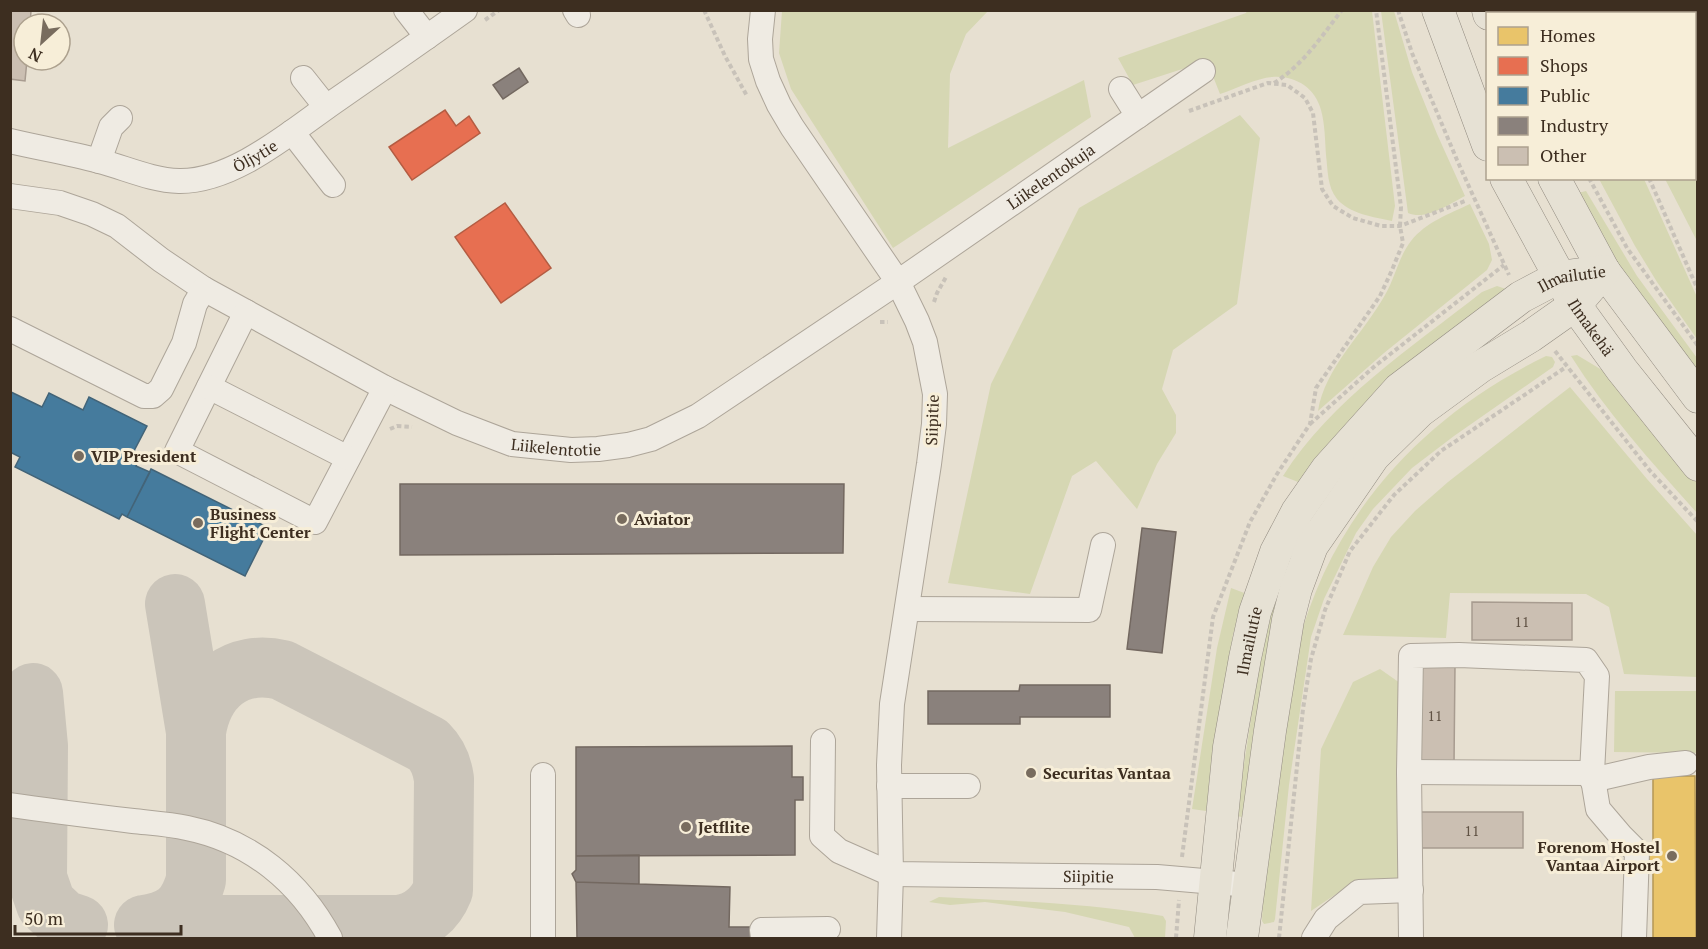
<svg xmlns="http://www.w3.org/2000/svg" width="1708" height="949" font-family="'PT Serif',serif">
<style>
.green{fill:#d6d7b3}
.homes{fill:#e9c46a;stroke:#b59754;stroke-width:1.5}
.shops{fill:#e76f51;stroke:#b45c42;stroke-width:1.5}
.public{fill:#457b9d;stroke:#436478;stroke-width:1.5}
.industry{fill:#8a817c;stroke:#736860;stroke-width:1.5}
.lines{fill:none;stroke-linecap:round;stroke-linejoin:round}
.taxiway{stroke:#cbc5ba;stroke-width:60}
.building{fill:#cbbfb2;stroke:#a89c90;stroke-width:1.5}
.minor-casing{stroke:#ada599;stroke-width:26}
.major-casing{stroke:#928b80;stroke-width:33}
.path{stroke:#c8c2b9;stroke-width:4;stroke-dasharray:4.5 3;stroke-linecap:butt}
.minor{stroke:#efebe3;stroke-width:24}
.major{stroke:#e6e1d4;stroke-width:32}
.poi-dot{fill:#786c5e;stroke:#f7eed8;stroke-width:2}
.labels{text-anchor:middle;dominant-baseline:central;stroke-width:6;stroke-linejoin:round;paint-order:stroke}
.number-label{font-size:14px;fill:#605244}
.street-label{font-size:16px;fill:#3d2e20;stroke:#f7eed8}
.poi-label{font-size:16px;font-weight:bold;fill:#3d2e20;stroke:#f7eed8;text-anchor:start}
</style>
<rect width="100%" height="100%" fill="#e7e0d1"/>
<!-- green -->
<path class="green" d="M782 11H988L966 34 950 74 948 148 1084 80 1091 117 893 248 791 89 779 53Z
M1247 11H1372L1395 206 1392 221C1374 217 1350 214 1337 199 1327 186 1328 171 1326 155 1325 141 1325 124 1321 110 1315 87 1294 75 1272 77 1257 78 1235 89 1220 94L1207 61 1133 85 1118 58 1246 13Z
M1381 11H1394L1412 72 1437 134 1465 196C1449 204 1426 221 1408 213Z
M1579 11H1697V241L1665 179 1694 178V14H1581Z
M1240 115 1260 138 1237 304 1173 350 1162 389 1176 415V433L1157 464 1137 509 1096 461 1072 476 1030 594 948 583 991 384 1079 208Z
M1599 179H1644L1697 297V339L1657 282 1635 246Z
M1586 191 1637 276 1697 358V374L1623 272 1578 193Z
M1470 204 1489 244 1492 260 1487 270 1384 353 1318 411C1325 367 1364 333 1385 295 1395 278 1399 256 1411 241 1426 222 1449 214 1470 204Z
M1497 286 1506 289 1357 415 1298 482 1283 476C1332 399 1411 348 1482 292Z
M1577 355 1602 370 1697 483V513C1652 463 1607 413 1571 356Z
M1546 356 1552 357 1555 362 1553 367 1454 436 1412 468 1373 509 1356 533 1324 599 1311 637 1289 785 1275 919 1274 922 1264 924 1262 921 1263 896C1271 840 1278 785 1286 729 1289 702 1290 674 1297 648 1332 514 1423 416 1546 356Z
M1570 387 1647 479 1697 535V677L1624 674 1609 607 1586 594 1450 593 1446 638 1343 635 1373 567 1391 537 1415 511 1448 482Z
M1298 539 1249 818 1236 816 1263 641 1277 594Z
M1231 588 1247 594 1233 634 1206 811 1192 809 1217 648Z
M1380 669 1400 683 1401 882 1345 888 1311 911 1321 749 1353 682Z
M1615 691H1697V753L1614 752Z
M939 897C1014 901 1089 903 1163 916L1166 921 1165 938H1135L1129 927 1065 912 985 902 950 905 929 902Z"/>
<!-- homes -->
<path class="homes" d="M1653 776H1695L1696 938H1653V862H1649V850H1653Z"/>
<!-- shops -->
<path class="shops" d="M445 110 456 126 469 116 480 133 412 180 389 147Z
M505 203 551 268 501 303 455 237Z"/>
<!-- public -->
<path class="public" d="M11 392 42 407 49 393 83 410 89 397 147 426 134 451 141 455 136 466 150 472 127 517 122 514 119 519 15 467 20 457 10 452Z
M151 469 269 528 245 576 127 517Z"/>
<!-- industry -->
<path class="industry" d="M519 68 528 82 503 99 493 85Z
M400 484H844L843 553 400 555Z
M1142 528 1176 532 1162 653 1127 649Z
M1020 685H1110V717H1020V724H928V691H1019Z
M792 746V777H803V800H795V855L576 856V747Z
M639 855V884L576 882 572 874 576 870V856Z
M576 882 730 887 729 927H755L754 938H577Z"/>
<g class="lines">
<!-- taxiway -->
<path class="taxiway" d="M33 693 38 746 37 878 46 904 63 920 78 925
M144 925H399C420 922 435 910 443 890L444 779C442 765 438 755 428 745L282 670C235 659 203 687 196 732
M144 925C174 920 187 911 196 880V732L175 604"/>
</g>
<!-- building -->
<path class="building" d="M10 10 31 11 30 24H24V60H27L25 81 10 79Z
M1472 602 1572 603V640H1472Z
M1416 665H1455L1454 765H1416Z
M1421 812H1523V848H1421Z"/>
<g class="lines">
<!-- minor casing -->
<g class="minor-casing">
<g id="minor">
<path d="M406 10 427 37"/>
<path d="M575 10 578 15"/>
<path d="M763 10 760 39 761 59 768 81 779 105 792 127 898 282 917 321 925 342 935 394 934 424 929 464 892 704 889 765 891 874 889 938"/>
<path d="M303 78 326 107"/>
<path d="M1121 89 1138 116"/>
<path d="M292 132 333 185"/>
<path id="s1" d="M10 141C40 148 70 153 99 161 126 168 151 180 179 181 235 182 294 129 338 99 380 70 423 40 465 10"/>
<path d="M99 161 111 127 120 118"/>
<path id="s2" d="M10 196 60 203 92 214 117 226 161 260 204 289 385 388 457 423 512 444 571 450 598 449 628 445 651 439 698 416 898 282 1203 71"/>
<path d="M246 312 177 451 315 522 385 388"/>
<path d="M10 329 144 396H153L161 389 184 343 195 304 204 289"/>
<path d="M209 387 348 458"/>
<path d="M907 609 1089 610 1103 545"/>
<path id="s3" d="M823 741 822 836 839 851 891 874 1157 877 1250 885"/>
<path d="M1409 772 1592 773"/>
<path d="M543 775V938"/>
<path d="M1592 780 1649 767 1686 763"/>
<path d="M889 786H968"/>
<path d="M10 805C51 811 92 816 133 821 151 823 169 824 187 828 251 841 300 882 330 938"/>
<path d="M763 938 762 930 828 929"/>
<path d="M1314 938 1326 919 1359 892 1411 890"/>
<path d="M1411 938 1409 772 1411 656 1459 655 1586 660 1597 676 1592 773 1598 809 1621 836 1637 852 1634 938"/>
</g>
</g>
<!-- major casing -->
<g class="major-casing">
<g id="major">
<path d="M1438 10 1488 145"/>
<path d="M1488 10 1489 14"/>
<path id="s4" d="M1506 178 1575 305 1622 370 1698 465"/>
<path d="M1554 178 1604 271 1698 397"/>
<path id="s5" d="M1210 938 1229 747 1245 658 1255 612 1276 552 1297 512 1327 469 1399 389 1521 297 1559 277 1604 271"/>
<path d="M1242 938 1270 731 1288 620 1296 589 1312 546 1374 456 1420 411 1480 367 1531 336 1575 305 1604 271"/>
</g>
</g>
<!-- path -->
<path class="path" d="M704 10 725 56 747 96
M1398 10 1412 53 1457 160 1509 275
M1525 10V14
M1569 10 1570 14
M485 20 499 10
M1274 83C1303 65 1321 37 1342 10
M1189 111 1268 83 1287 85 1305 98 1313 113 1322 189 1333 206 1353 218 1381 226H1400L1465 201
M1589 178 1627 248 1698 346
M1649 178 1698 290
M934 302 937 293 946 277
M880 322H888
M1555 351 1651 472 1698 522
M1310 424 1375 366 1504 265
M390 429 397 426 412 427
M1182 857 1213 617 1250 522 1277 474 1310 424 1316 388 1380 296 1392 270 1403 243 1400 226 1401 207 1376 10
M1176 938 1179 900
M1279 938 1303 709 1311 659 1325 610 1350 551 1394 495 1441 451 1566 367"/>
<!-- minor -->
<use href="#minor" class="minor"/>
<!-- major -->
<use href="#major" class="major"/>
</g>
<!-- markers -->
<g class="poi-dot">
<circle cx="79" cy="456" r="6"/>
<circle cx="622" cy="519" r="6"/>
<circle cx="198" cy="523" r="6"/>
<circle cx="1031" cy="773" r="6"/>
<circle cx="686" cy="827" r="6"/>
<circle cx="1672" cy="856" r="6"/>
</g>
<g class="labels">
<!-- number labels -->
<g class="number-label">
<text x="1522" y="621">11</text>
<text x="1435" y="715">11</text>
<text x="1472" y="830">11</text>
</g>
<!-- street labels -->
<g class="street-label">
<text stroke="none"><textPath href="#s1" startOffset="255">Öljytie</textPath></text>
<text stroke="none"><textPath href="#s2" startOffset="1184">Liikelentokuja</textPath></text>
<text stroke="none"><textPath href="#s5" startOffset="806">Ilmailutie</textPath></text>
<text stroke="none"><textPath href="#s4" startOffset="172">Ilmakehä</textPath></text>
<text transform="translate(932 420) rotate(-88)">Siipitie</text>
<text stroke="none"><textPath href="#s2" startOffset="609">Liikelentotie</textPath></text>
<text stroke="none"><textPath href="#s5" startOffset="300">Ilmailutie</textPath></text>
<text stroke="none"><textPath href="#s3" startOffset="372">Siipitie</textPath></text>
</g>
<!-- poi labels -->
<g class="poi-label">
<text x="91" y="456">VIP President</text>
<text x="210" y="514">Business<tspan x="210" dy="18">Flight Center</tspan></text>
<text x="634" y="519">Aviator</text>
<text x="1043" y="773">Securitas Vantaa</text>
<text x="698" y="827">Jetflite</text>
<text x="1660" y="847" text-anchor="end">Forenom Hostel<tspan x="1660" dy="18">Vantaa Airport</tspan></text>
</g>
</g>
<!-- border -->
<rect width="1708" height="949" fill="none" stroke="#3d2e20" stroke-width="24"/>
<!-- legend -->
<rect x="1486" y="12" width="210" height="168" fill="#f7eed8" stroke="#ada18e" stroke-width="1.5"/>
<rect x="1498" y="27" width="30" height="18" fill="#e9c46a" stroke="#ada18e" stroke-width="1.5"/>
<text x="1540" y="42" font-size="18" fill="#3d2e20">Homes</text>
<rect x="1498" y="57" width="30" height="18" fill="#e76f51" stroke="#ada18e" stroke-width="1.5"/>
<text x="1540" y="72" font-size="18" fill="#3d2e20">Shops</text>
<rect x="1498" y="87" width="30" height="18" fill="#457b9d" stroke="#ada18e" stroke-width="1.5"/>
<text x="1540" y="102" font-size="18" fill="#3d2e20">Public</text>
<rect x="1498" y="117" width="30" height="18" fill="#8a817c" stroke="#ada18e" stroke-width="1.5"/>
<text x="1540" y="132" font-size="18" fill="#3d2e20">Industry</text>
<rect x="1498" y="147" width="30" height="18" fill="#cbbfb2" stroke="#ada18e" stroke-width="1.5"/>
<text x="1540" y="162" font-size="18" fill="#3d2e20">Other</text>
<!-- north arrow -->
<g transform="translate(42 42) rotate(207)"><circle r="28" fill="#f7eed8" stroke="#ada18e" stroke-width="1.5"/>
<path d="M0-4.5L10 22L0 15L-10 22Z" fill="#786c5e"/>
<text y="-9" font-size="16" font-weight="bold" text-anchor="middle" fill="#3d2e20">N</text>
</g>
<!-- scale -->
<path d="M15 925v9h166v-9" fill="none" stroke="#3d2e20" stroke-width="3"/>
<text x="24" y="925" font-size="18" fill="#3d2e20" stroke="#f7eed8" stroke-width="4.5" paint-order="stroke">50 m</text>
</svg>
